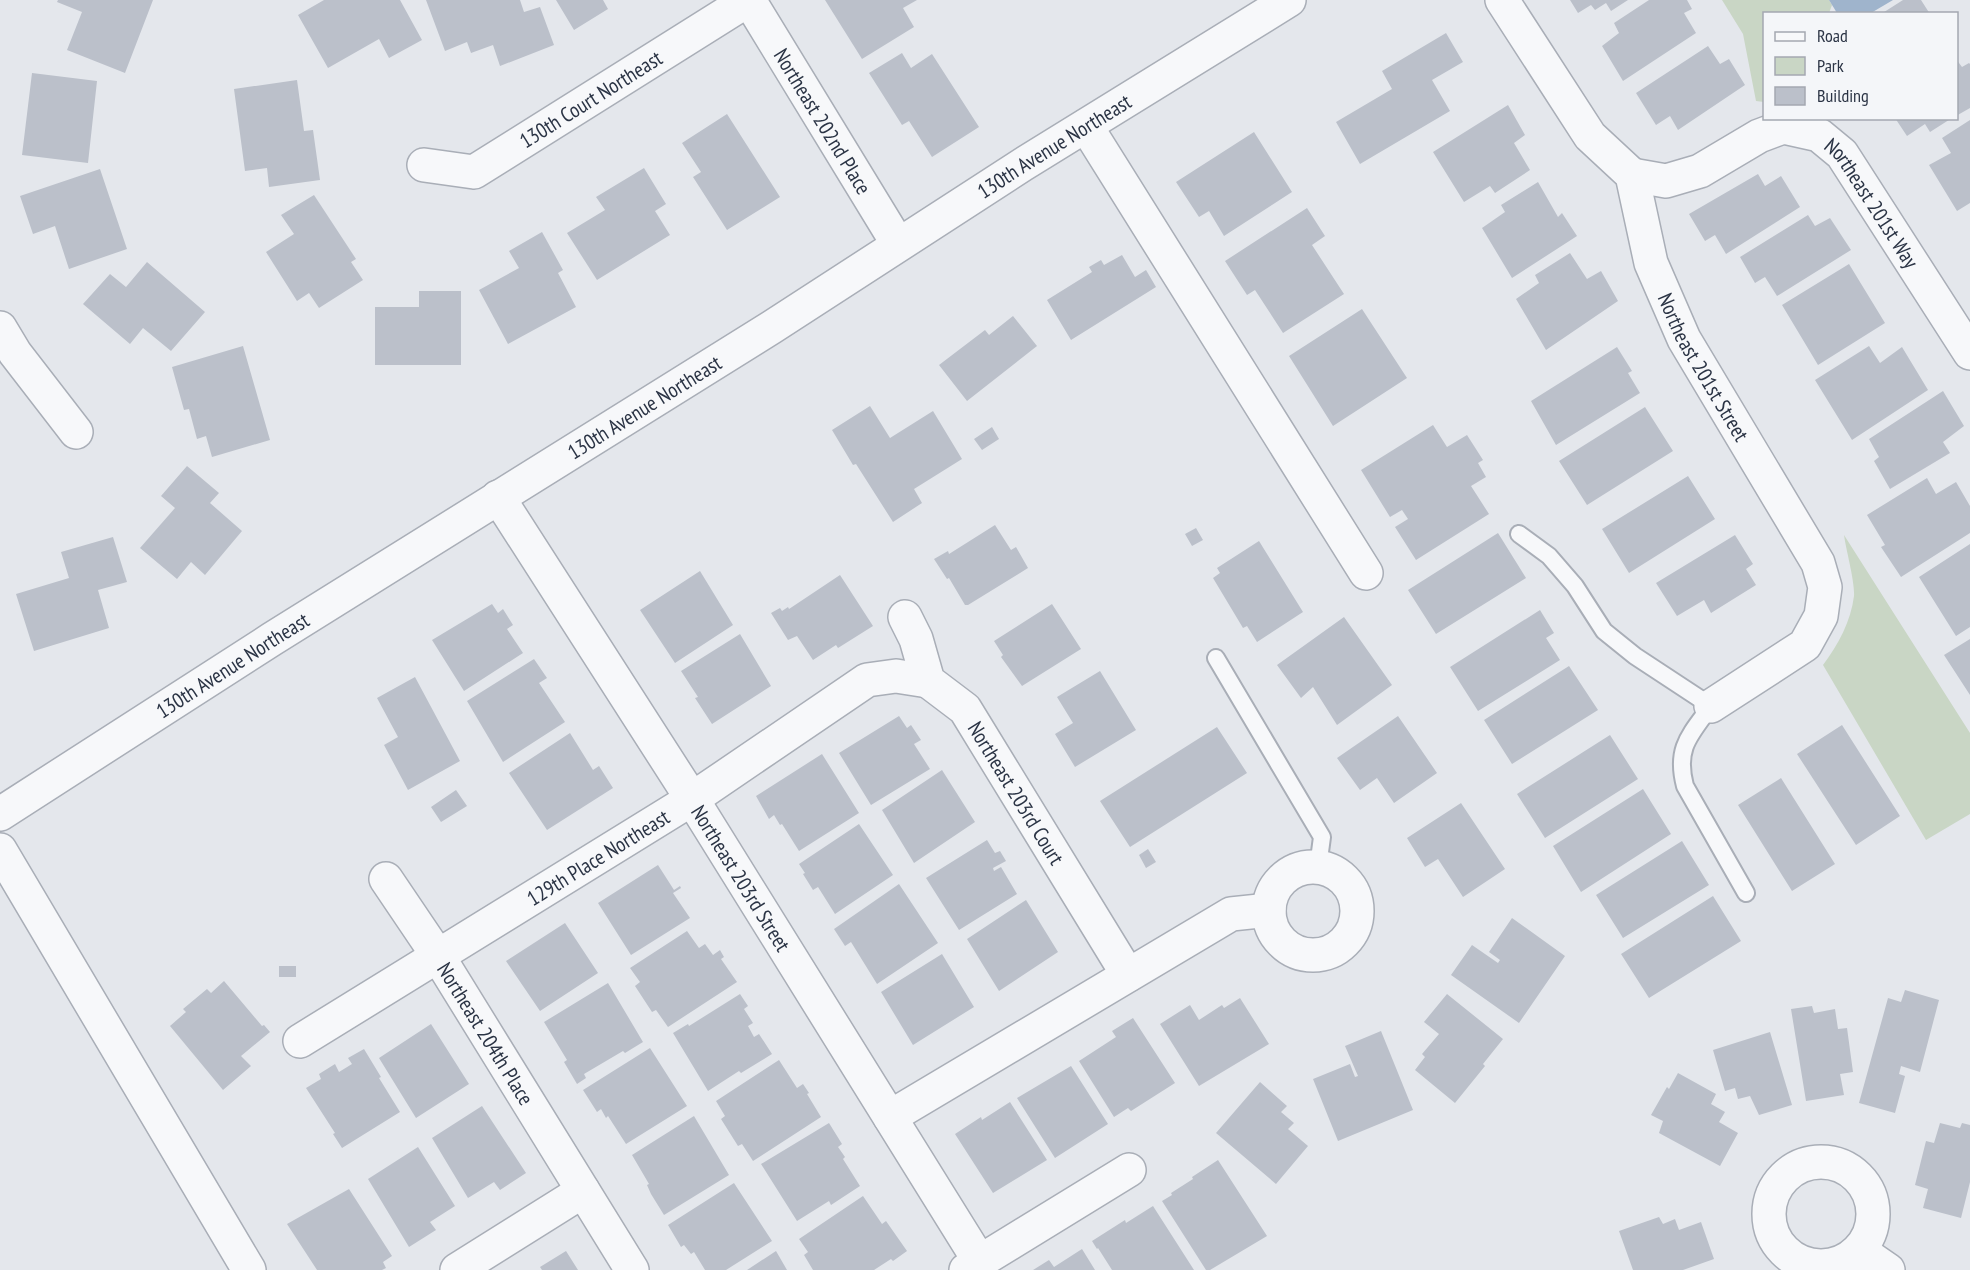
<svg xmlns="http://www.w3.org/2000/svg" width="1970" height="1270" font-family="'PT Sans Narrow',sans-serif">
<style>
.green{fill:#c9d6c5}
.water{fill:#9fb4cc}
.building{fill:#bbc0ca}
.lines{fill:none;stroke-linecap:round;stroke-linejoin:round}
.service-casing{stroke:#a9aeb7;stroke-width:20}
.minor-casing{stroke:#a9aeb7;stroke-width:36}
.tertiary-casing{stroke:#a9aeb7;stroke-width:36}
.service{stroke:#f7f8fa;stroke-width:16}
.minor{stroke:#f7f8fa;stroke-width:33}
.tertiary{stroke:#f7f8fa;stroke-width:33}
.labels{text-anchor:middle;dominant-baseline:central;stroke-width:5;stroke-linejoin:round;paint-order:stroke}
.street-label{font-size:21px;fill:#2b3445;stroke:#f4f6f9}
</style>
<rect width="100%" height="100%" fill="#e4e7ec"/>
<!-- green -->
<path class="green" d="M1722 0H1829L1832 5 1829 13 1764 14V102L1756 101 1743 34Z
M1844 535 1970 733V814L1926 840 1823 665C1838 645 1851 621 1854 596 1855 582 1846 550 1844 535Z"/>
<!-- water -->
<path class="water" d="M1829 0H1893L1871 13H1837Z"/>
<!-- building -->
<path class="building" d="M58 0H153L125 73 67 50 82 12 57 2Z
M324 0H400L422 40 389 58 379 39 328 68 298 15Z
M426 0H520L524 12 540 7 554 45 500 66 493 45 471 53 467 42 445 51Z
M556 0H603L608 9 574 30Z
M825 0H917L903 8 914 27 862 59Z
M1570 0H1628L1611 11 1606 3 1595 10 1591 5 1578 13Z
M1649 0H1687L1692 9 1684 13 1696 33 1623 81 1602 46 1619 33 1614 23Z
M1903 0H1921L1930 14H1881Z
M1446 33 1463 62 1432 80 1450 111 1360 164 1336 122 1392 89 1382 71Z
M1708 46 1720 64 1729 59 1745 85 1678 130 1670 116 1656 125 1636 93Z
M902 53 911 68 932 54 979 127 932 157 909 121 902 125 869 73Z
M1956 59 1962 67 1969 63 1970 64V108L1956 116Z
M32 73 97 81 88 163 22 155Z
M297 80 304 131 313 130 320 180 269 187 267 168 245 171 234 89Z
M1508 105 1525 135 1514 143 1530 170 1495 193 1490 186 1464 202 1433 152Z
M727 114 780 197 727 230 693 177 701 172 682 143Z
M1895 118H1952L1930 132 1925 124 1907 136Z
M1970 120V203L1957 211 1929 165 1951 153 1942 138Z
M1254 132 1292 192 1224 236 1209 211 1199 217 1176 182Z
M644 168 666 204 655 211 670 235 597 280 567 233 605 210 596 197Z
M100 169 127 249 69 269 55 226 33 234 20 196Z
M1758 174 1765 186 1781 176 1800 207 1726 254 1715 235 1705 241 1689 214Z
M1538 182 1558 217 1562 213 1577 236 1512 278 1482 228 1505 212 1501 205Z
M314 195 356 259 351 262 363 280 319 308 309 293 297 301 266 252 294 234 281 215Z
M1307 208 1325 236 1312 245 1344 294 1283 333 1255 290 1247 295 1225 261Z
M1808 215 1815 226 1830 218 1851 250 1777 296 1765 277 1755 283 1740 257Z
M542 232 563 270 558 273 576 307 508 344 479 290 519 268 509 251Z
M1570 253 1587 279 1601 271 1618 301 1546 350 1516 299 1539 283 1535 275Z
M1122 255 1135 277 1146 270 1156 287 1071 340 1047 300 1092 272 1089 267 1101 260 1104 265Z
M147 262 205 312 171 351 143 328 130 344 83 304 110 274 126 287Z
M1849 264 1885 323 1818 365 1782 305Z
M419 291H461V365H375V307H419Z
M1362 309 1407 378 1333 426 1289 356Z
M1013 316 1037 346 967 401 939 365 985 330 989 335Z
M243 346 270 440 212 457 206 436 197 439 189 409 184 410 172 367Z
M1869 346 1880 363 1902 347 1928 390 1852 440 1815 380Z
M1617 347 1632 371 1628 373 1640 393 1556 445 1531 401Z
M1943 391 1964 426 1943 442 1950 453 1890 489 1874 461 1879 457 1869 439Z
M870 406 890 438 933 411 962 459 914 489 922 503 893 522 856 464 853 465 832 430Z
M1645 407 1673 451 1587 505 1559 461Z
M1433 425 1447 447 1467 435 1483 460 1478 463 1486 477 1471 486 1489 514 1416 560 1395 527 1408 519 1402 510 1390 517 1361 470Z
M992 427 999 439 982 450 974 439Z
M187 466 219 493 210 503 242 531 205 575 191 562 177 579 140 548 175 508 161 496Z
M1688 476 1715 519 1629 573 1602 529Z
M1927 478 1936 494 1956 482 1970 506V533L1901 577 1881 547 1885 545 1867 515Z
M995 525 1011 550 1016 547 1028 568 968 605H965L949 578 947 579 934 559 948 551 949 554Z
M1196 528 1203 540 1192 546 1185 534Z
M1498 533 1526 578 1436 634 1408 590Z
M1735 535 1753 564 1746 569 1756 585 1711 613 1704 600 1677 616 1656 583Z
M113 537 127 582 98 590 109 628 34 651 16 594 69 578 61 552Z
M1259 541 1303 612 1257 642 1247 626 1243 628 1213 578 1220 573 1217 568Z
M1970 544V627L1956 636 1919 577Z
M700 571 733 625 675 663 640 610Z
M840 575 873 626 838 648 836 645 813 660 797 636 788 640 771 613 780 608 782 611 788 607 789 609Z
M492 604 498 613 503 609 513 625 507 629 523 653 464 691 432 640Z
M1052 604 1081 649 1022 686 1001 657 1003 655 994 641Z
M1540 610 1554 633 1546 638 1560 660 1478 711 1450 667Z
M1344 617 1392 685 1337 725 1313 687 1301 698 1277 665Z
M740 634 771 686 712 724 695 698 698 697 681 671Z
M1970 639V695L1944 655Z
M534 659 547 678 539 683 565 722 503 762 467 701Z
M1569 666 1598 710 1512 764 1484 720Z
M1100 671 1136 730 1075 767 1055 734 1073 723 1057 697Z
M415 677 460 761 408 790 384 745 398 737 377 698Z
M899 716 907 728 911 725 921 740 914 744 930 769 871 805 839 753Z
M1398 716 1437 773 1394 803 1377 778 1360 790 1337 758Z
M1842 725 1900 816 1856 845 1797 754Z
M1217 727 1247 773 1130 847 1100 801Z
M570 733 593 770 599 766 613 788 547 830 509 773Z
M1610 735 1638 779 1545 838 1517 794Z
M822 754 859 813 799 851 782 824 780 825 774 815 769 819 756 796Z
M942 770 975 822 914 863 882 810Z
M1781 778 1835 864 1792 891 1738 805Z
M1643 789 1671 834 1581 892 1553 846Z
M456 790 467 806 441 822 431 807Z
M1461 803 1505 869 1463 897 1438 859 1425 867 1407 838Z
M859 824 893 875 835 914 818 887 813 890 803 874 805 873 799 864Z
M987 840 995 853 1000 851 1006 861 993 868 994 871 1001 867 1017 894 959 930 926 878Z
M1682 841 1709 885 1623 938 1596 895Z
M1148 849 1156 862 1146 868 1139 855Z
M658 865 674 890 680 886 681 888 673 893 690 918 631 955 598 903Z
M899 884 938 943 877 984 851 942 845 946 834 929Z
M1713 896 1741 941 1649 998 1621 954Z
M1026 900 1058 952 999 991 967 939Z
M1512 918 1565 956 1519 1023 1451 975 1472 945 1498 963 1500 960 1489 952Z
M565 923 598 973 540 1011 506 961Z
M687 931 699 948 705 944 713 955 720 950 724 957 721 959 737 982 668 1027 656 1010 652 1012 635 986 640 982 630 968Z
M942 954 974 1007 913 1045 881 992Z
M279 966H296V977H279Z
M224 981 262 1026 264 1025 270 1032 241 1056 251 1066 223 1090 170 1026 186 1012 183 1009 207 989 211 993Z
M608 983 643 1042 625 1053 623 1051 584 1074 586 1078 577 1084 564 1062 567 1060 544 1022Z
M1905 990 1939 1000 1920 1072 1901 1066 1899 1074 1905 1076 1895 1113 1859 1103 1888 998 1901 1002Z
M740 994 748 1006 744 1009 753 1023 748 1026 754 1037 759 1034 772 1054 741 1073 739 1071 708 1091 673 1033 688 1024 689 1026Z
M1447 994 1503 1039 1483 1064 1485 1066 1455 1103 1415 1070 1425 1057 1422 1054 1439 1034 1424 1022Z
M1240 998 1269 1044 1199 1086 1160 1024 1190 1005 1199 1020 1222 1005 1224 1008Z
M1812 1006 1814 1013 1835 1009 1838 1029 1847 1028 1853 1072 1840 1074 1844 1095 1806 1101 1791 1009Z
M1133 1018 1175 1083 1131 1111 1128 1108 1114 1117 1079 1061 1116 1037 1112 1031Z
M431 1024 469 1084 416 1118 379 1058Z
M1381 1031 1413 1110 1338 1141 1313 1079 1350 1064 1355 1077 1358 1076 1345 1046Z
M1770 1032 1792 1105 1759 1115 1750 1096 1738 1099 1735 1088 1725 1091 1713 1050Z
M650 1048 687 1106 626 1144 608 1116 606 1118 601 1109 597 1112 583 1090Z
M364 1049 381 1077 379 1078 400 1112 342 1148 333 1134 335 1133 306 1088 321 1079 319 1074 335 1064 339 1072 352 1064 348 1058Z
M779 1060 797 1088 803 1084 809 1093 807 1094 821 1117 753 1161 742 1144 738 1146 721 1119 725 1116 716 1101Z
M1071 1066 1108 1124 1055 1158 1017 1098Z
M1678 1073 1716 1094 1711 1104 1725 1112 1719 1122 1738 1133 1720 1166 1659 1133 1663 1121 1651 1115 1667 1087 1669 1089Z
M1260 1082 1287 1106 1281 1112 1294 1123 1288 1129 1308 1146 1276 1184 1216 1133Z
M1010 1102 1047 1160 993 1193 955 1134 981 1117 982 1120Z
M482 1106 526 1173 500 1190 494 1182 468 1198 432 1138Z
M694 1116 729 1175 664 1215 651 1194 647 1185 649 1184 632 1155Z
M829 1123 842 1144 838 1147 845 1157 843 1159 860 1186 831 1205 829 1201 797 1221 761 1164Z
M1940 1123 1960 1128 1962 1123 1970 1125V1182L1961 1218 1923 1208 1928 1189 1915 1185 1926 1141 1934 1143Z
M418 1147 455 1206 430 1222 436 1230 409 1247 368 1179Z
M1218 1160 1267 1236 1210 1270H1206L1162 1201 1172 1195 1171 1193 1193 1179 1192 1177Z
M734 1183 772 1241 726 1270H705L694 1252 691 1254 684 1245 681 1247 668 1225Z
M349 1189 392 1256 383 1262 386 1268 382 1270H317L287 1224Z
M863 1196 882 1224 886 1221 907 1251 893 1261 891 1259 874 1270H813L804 1255 808 1252 799 1239Z
M1153 1206 1194 1270H1112L1098 1248 1097 1249 1092 1241 1125 1220 1126 1223Z
M1659 1217 1663 1224 1675 1219 1679 1230 1701 1222 1714 1259 1683 1270H1633L1619 1231Z
M1082 1249 1095 1270H1033L1049 1260 1054 1267Z
M566 1251 578 1270H542L540 1267Z
M776 1251 787 1270H747Z"/>
<g class="lines">
<!-- service casing -->
<g class="service-casing">
<path id="service" d="M1519 534 1549 556 1575 586 1604 631 1635 656 1711 706C1690 735 1675 748 1685 786L1746 893
M1216 658 1322 837 1318 867"/>
</g>
<!-- minor casing -->
<g class="minor-casing">
<g id="minor">
<path id="s1" d="M749 0 898 244"/>
<path id="s2" d="M1502 0 1590 136 1632 175 1651 263 1684 339 1818 563 1825 587 1821 616 1805 645 1711 706"/>
<path d="M1086 126 1366 573"/>
<path id="s3" d="M424 165 474 172 748 0"/>
<path id="s4" d="M1632 175 1666 181 1700 171 1759 136 1783 127 1819 135 1842 154 1970 353"/>
<path d="M0 328 15 353 76 432"/>
<path id="s5" d="M498 497 692 799 980 1262"/>
<path id="s6" d="M905 617 916 639 928 681 965 709 1128 975"/>
<circle cx="1313" cy="911" r="44"/>
<path id="s7" d="M386 879 438 956 632 1270"/>
<path id="s8" d="M300 1041 692 799 867 680 896 676 928 681"/>
<path d="M890 1117 1231 914 1269 910"/>
<circle cx="1821" cy="1214" r="52"/>
<path d="M1859 1250 1888 1270"/>
<path d="M457 1270 583 1191"/>
<path d="M966 1270 1129 1170"/>
</g>
</g>
<!-- tertiary casing -->
<g class="tertiary-casing">
<g id="tertiary">
<path id="s9" d="M0 814 272 639 772 327 1022 165 1289 0"/>
<path d="M0 850 249 1270"/>
</g>
</g>
<!-- service -->
<use href="#service" class="service"/>
<!-- minor -->
<use href="#minor" class="minor"/>
<!-- tertiary -->
<use href="#tertiary" class="tertiary"/>
</g>
<g class="labels">
<!-- street labels -->
<g class="street-label">
<text stroke="none"><textPath href="#s3" startOffset="188">130th Court Northeast</textPath></text>
<text stroke="none"><textPath href="#s1" startOffset="142">Northeast 202nd Place</textPath></text>
<text stroke="none"><textPath href="#s9" startOffset="1248">130th Avenue Northeast</textPath></text>
<text stroke="none"><textPath href="#s4" startOffset="288">Northeast 201st Way</textPath></text>
<text stroke="none"><textPath href="#s2" startOffset="426">Northeast 201st Street</textPath></text>
<text stroke="none"><textPath href="#s9" startOffset="762">130th Avenue Northeast</textPath></text>
<text stroke="none"><textPath href="#s9" startOffset="276">130th Avenue Northeast</textPath></text>
<text stroke="none"><textPath href="#s6" startOffset="213">Northeast 203rd Court</textPath></text>
<text stroke="none"><textPath href="#s8" startOffset="350">129th Place Northeast</textPath></text>
<text stroke="none"><textPath href="#s5" startOffset="452">Northeast 203rd Street</textPath></text>
<text stroke="none"><textPath href="#s7" startOffset="184">Northeast 204th Place</textPath></text>
</g>
</g>
<!-- legend -->
<rect x="1763" y="12" width="195" height="108" fill="#f4f6f9" stroke="#a4a8b1" stroke-width="1.5"/>
<rect x="1775" y="32" width="30" height="9" fill="#f7f8fa" stroke="#a4a8b1" stroke-width="1.5"/>
<text x="1817" y="42" font-size="18" fill="#2b3445">Road</text>
<rect x="1775" y="57" width="30" height="18" fill="#c9d6c5" stroke="#a4a8b1" stroke-width="1.5"/>
<text x="1817" y="72" font-size="18" fill="#2b3445">Park</text>
<rect x="1775" y="87" width="30" height="18" fill="#bbc0ca" stroke="#a4a8b1" stroke-width="1.5"/>
<text x="1817" y="102" font-size="18" fill="#2b3445">Building</text>
</svg>
